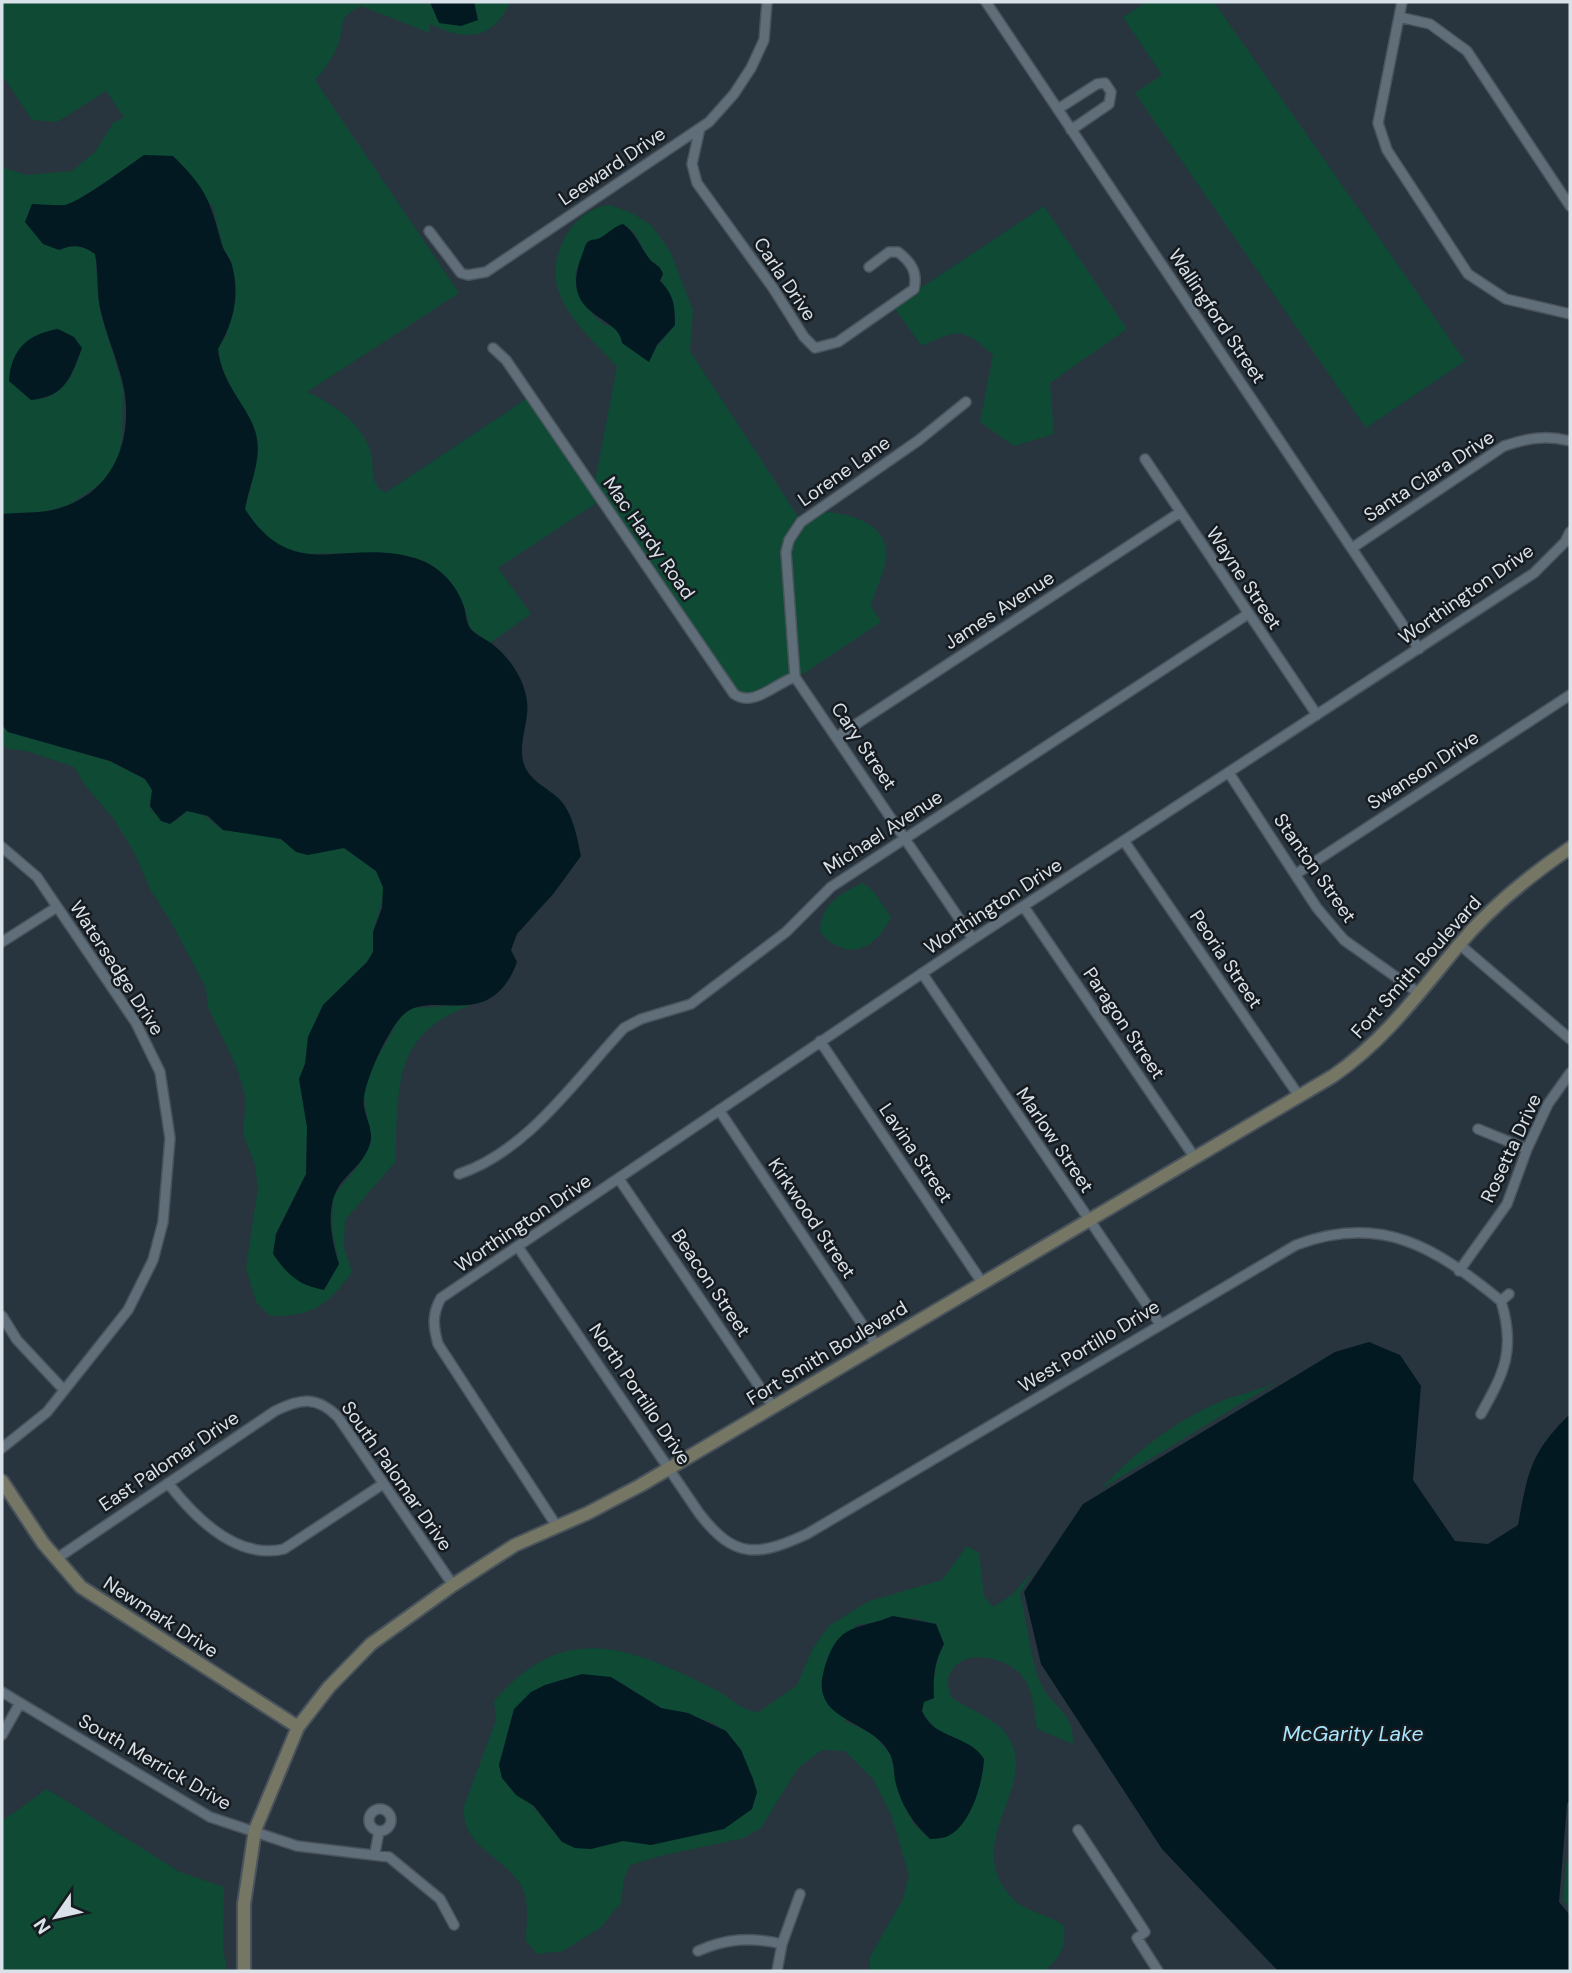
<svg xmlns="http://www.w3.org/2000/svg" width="1572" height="1973" font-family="'DM Sans',sans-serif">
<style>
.green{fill:#0e4a34;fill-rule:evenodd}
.water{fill:#021922}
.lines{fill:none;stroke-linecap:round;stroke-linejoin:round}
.street-casing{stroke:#49535c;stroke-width:12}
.secondary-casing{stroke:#49535c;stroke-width:16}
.street{stroke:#606e79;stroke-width:9}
.secondary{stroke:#757664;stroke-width:12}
.labels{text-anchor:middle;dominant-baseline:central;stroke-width:5;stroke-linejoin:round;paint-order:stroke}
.street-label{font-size:19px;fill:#dae2e9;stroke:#161b20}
.water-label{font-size:21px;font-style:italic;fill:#a8e6fe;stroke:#161b20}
</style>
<rect width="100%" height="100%" fill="#28353e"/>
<!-- green -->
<path class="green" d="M2 2H430L431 7H476L474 2H510C493 41 464 41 430 24V33L361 6C335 18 346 26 337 47 332 60 324 70 315 80L459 293 307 392C331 402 362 424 370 450 376 469 367 480 385 493L526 399 598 502 498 568 531 614 490 643 470 628 464 605 342 553 300 554 279 547 260 533 245 509 255 467 235 398 219 363 218 348 227 334 231 261 223 248 213 206 144 156C128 166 80 202 65 205 55 206 43 205 32 205L25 223 59 250C72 244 82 245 95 254L100 311 123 388 122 440 119 454 108 479 69 505 43 512 2 514V167L26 175 72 171 95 152 113 123 124 117 106 91 57 122 32 120 2 75ZM82 348C72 375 72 385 44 399Z
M1146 2H1214L1465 361 1366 428 1135 93 1162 75 1123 17Z
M610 205 632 213 652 226 670 251 693 310 690 351 799 518 784 538 781 553 790 674C774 680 754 701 738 691L595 481 617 367C581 327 533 291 567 234 578 217 591 207 610 205ZM623 224 633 231 651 262 656 263C662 291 675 293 675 325L654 350C624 352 631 347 615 327L605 325 594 316 577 292 575 273 590 240H597Z
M1044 206 1127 329 1050 383 1054 434 1014 446 980 422 993 355C962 327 959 329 922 346L895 309 919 289Z
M824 512C849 513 891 524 886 559 884 574 875 590 871 606L881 622 800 676 791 552C795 531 807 523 824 512Z
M2 725 8 732 110 761 145 779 152 790 150 807 153 813 176 821 187 811C210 812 212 827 225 830 250 835 279 831 296 852L344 848 376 871 383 887V897L373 932V952L367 962 323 1005 308 1037 305 1064 299 1079 307 1127 306 1174 276 1234 273 1254 339 1264 332 1228 333 1196 356 1169 371 1141 363 1090 372 1067 401 1016 413 1008 471 1005C388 1036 400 1091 395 1162L345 1220 344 1248 352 1272C328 1305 312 1317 270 1316L256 1302 246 1268 258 1187 255 1165 243 1134 246 1098 237 1068 208 1007 206 988 170 920 151 891 134 852 114 819 84 784 74 767 27 751 9 749 2 744Z
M863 883 873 891 891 917C876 951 845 962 820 932 821 904 839 894 863 883Z
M1280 1380 1101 1489C1134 1452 1178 1419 1224 1400 1243 1393 1262 1390 1280 1380Z
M967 1546 979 1553 984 1596 993 1607 1013 1594 1034 1569 1020 1594C1026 1616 1032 1666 1041 1684 1054 1710 1074 1711 1073 1744L1037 1729C1035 1714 1033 1690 1023 1677 1009 1659 972 1649 955 1666 951 1670 949 1677 947 1681L951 1697C969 1710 997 1718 1008 1737 1041 1787 958 1842 1013 1899 1026 1912 1049 1914 1064 1926 1066 1947 1061 1959 1043 1971H870V1957L903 1899 909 1875 892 1817 873 1779 845 1751 822 1750 798 1768 761 1828 744 1838 664 1855 630 1865 624 1879 621 1903 600 1928 563 1951 537 1954 526 1941C526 1924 530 1903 522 1887 505 1856 460 1847 464 1806L496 1720 494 1701C564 1620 628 1646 712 1688 730 1696 738 1710 759 1712L797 1685 813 1648 830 1625 869 1601 942 1580ZM913 1618 936 1624 944 1644C934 1663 933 1677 934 1698L924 1702 922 1711 934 1729 957 1739 930 1839 913 1823 903 1801 890 1754 873 1734 845 1721 855 1625ZM578 1677H611L661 1708 711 1722 726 1731 741 1750 746 1764 693 1836 623 1841 591 1849 562 1842 499 1765 514 1709 560 1680Z
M47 1789 180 1872 224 1887 223 1948 227 1971H2V1821Z
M1567 1856 1570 1867V1908L1563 1901Z"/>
<!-- water -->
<path class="water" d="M430 2H474L478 20 461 26 439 23Z
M144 155 173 156C207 189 210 201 222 245 224 252 230 258 232 265 240 296 234 321 218 349 222 388 253 410 257 439 261 462 249 486 245 509 296 589 351 533 423 561 442 569 458 587 464 607 466 613 466 622 470 628 474 634 485 639 491 643 509 657 524 678 527 701 530 724 515 747 526 769 533 782 547 788 557 797 573 811 577 837 581 856L554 893 517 934 511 950 517 962C490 1036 431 986 402 1016 388 1030 360 1088 364 1107 366 1119 374 1132 370 1144 365 1160 353 1169 342 1182 324 1205 331 1238 339 1264L324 1290C298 1285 288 1275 273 1254L276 1234 306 1174 307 1127 299 1079 305 1064 308 1037 323 1005 367 962 373 952V932L382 908 383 887 376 871 344 848 308 855 296 852 281 839 223 830 208 816 187 811 170 824 161 821 150 806 152 790 145 779 110 761 8 732 2 725V514C21 512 41 514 60 508 113 492 133 441 124 389 119 363 107 338 101 312 96 294 99 273 95 254 83 245 72 244 59 250L43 244 25 222 32 204C43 204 55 206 65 205 80 202 128 166 144 155Z
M623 224C636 233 639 245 648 257 653 265 660 264 663 274L660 281C674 295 675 305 675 325L657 345 649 362 622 343C620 314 557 319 582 255 584 251 585 243 589 241 592 239 597 240 600 238 608 234 614 226 623 224Z
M58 329 74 337 82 348C71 377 65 397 31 400L9 381C11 350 27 334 58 329Z
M1369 1342 1400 1355 1421 1386 1413 1480 1455 1541 1488 1544 1518 1525C1528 1472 1530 1453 1570 1414V1799L1567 1804 1559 1902 1570 1915V1971H1278L1162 1849 1041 1664 1024 1592 1083 1504 1335 1352Z
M893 1616 936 1624 944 1644C934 1663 933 1677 934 1698L924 1702 922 1711C934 1740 969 1734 984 1759 983 1782 971 1827 946 1837 942 1838 935 1839 930 1839 913 1823 900 1804 895 1780 894 1772 894 1762 890 1754 872 1718 809 1723 824 1670 838 1622 854 1631 893 1616Z
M582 1674 611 1677 661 1708 688 1713 726 1731 741 1750 753 1779 757 1792 752 1809 724 1829 651 1845 623 1841 591 1849 575 1848 562 1842 534 1806 516 1795 502 1778 499 1765 514 1709 531 1692 545 1685Z"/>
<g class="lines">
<!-- street casing -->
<g class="street-casing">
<path id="street" d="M986 2 1419 649
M1402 2 1378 123 1387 150 1468 274 1506 299 1570 314
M1399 17 1430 24 1467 51 1570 206
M1058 109 1097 84 1105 83 1111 92 1109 104 1071 130
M700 128 692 164 697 183 773 288 804 337 815 348 838 342 914 289C918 272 911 262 898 252H889L869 267
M429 231 461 273 468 275 486 272 709 122 734 94 751 68 764 40 767 2
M493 348 506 360 734 694C753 708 776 683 795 677
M1145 459 1317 715
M1352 548 1504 446C1528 438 1546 435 1570 441
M795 677 786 552 789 540 801 522 919 440 966 402
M795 677 973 939
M838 736 1179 513
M1229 773 1317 908 1344 940 1420 994
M1124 841 1299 1096
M2 847 37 877 136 1023 160 1072 170 1138 163 1222 153 1260 128 1310 47 1412 2 1448
M1296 874 1570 695
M1024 907 1195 1158
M2 942 57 907
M1459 944 1570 1039
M922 973 1160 1324
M820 1041 983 1284
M719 1110 876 1345
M1478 1129 1527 1149
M459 1174C528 1151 576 1079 624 1028L641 1019 691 1004 786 932 831 887 1248 614
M619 1179 774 1408
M518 1247 699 1513C734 1559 757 1557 807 1534L1296 1245C1381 1213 1435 1247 1501 1301 1516 1350 1504 1373 1481 1414
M1459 1271 1507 1204 1527 1149 1548 1104 1570 1073
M1501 1301 1509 1294
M2 1316 17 1340 63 1389
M168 1483C195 1518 237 1560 284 1549L383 1484
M556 1525 438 1344C433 1326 432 1314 441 1298L973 939 1534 573 1565 542 1570 532
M56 1559 275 1411C301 1398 317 1396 338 1417L453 1585
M2 1692 210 1817 297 1846 389 1857 440 1899 454 1925
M2 1735 20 1703
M369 1820a11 11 0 1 1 22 0a11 11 0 1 1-22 0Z
M1078 1830 1145 1932 1137 1938 1158 1971
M375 1853 379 1831
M698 1951C727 1938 751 1937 782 1944
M777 1971 782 1944 800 1894"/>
</g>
<!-- secondary casing -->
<g class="secondary-casing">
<path id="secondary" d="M2 1481 43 1543 81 1587 298 1727
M244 1971V1904L255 1830 298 1727 329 1687 371 1644 453 1585 515 1545 588 1513 641 1485 1333 1076C1385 1040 1418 994 1458 946 1490 907 1529 876 1570 848"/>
</g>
<!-- street -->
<use href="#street" class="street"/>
<!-- secondary -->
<use href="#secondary" class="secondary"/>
</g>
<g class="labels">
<!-- street labels -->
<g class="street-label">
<text transform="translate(612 166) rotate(-34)">Leeward Drive</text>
<text transform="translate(785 279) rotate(56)">Carla Drive</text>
<text transform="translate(1217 316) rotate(56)">Wallingford Street</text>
<text transform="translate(844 471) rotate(-35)">Lorene Lane</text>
<text transform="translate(1429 476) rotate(-33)">Santa Clara Drive</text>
<text transform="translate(649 538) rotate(55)">Mac Hardy Road</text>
<text transform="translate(1244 578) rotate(56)">Wayne Street</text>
<text transform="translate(1466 594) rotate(-35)">Worthington Drive</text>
<text transform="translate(999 610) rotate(-33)">James Avenue</text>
<text transform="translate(864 746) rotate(56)">Cary Street</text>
<text transform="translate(1423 770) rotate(-33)">Swanson Drive</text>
<text transform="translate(883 832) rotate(-33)">Michael Avenue</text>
<text transform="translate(1315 868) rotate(55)">Stanton Street</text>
<text transform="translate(993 906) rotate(-33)">Worthington Drive</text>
<text transform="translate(1226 959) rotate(56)">Peoria Street</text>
<text transform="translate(1416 967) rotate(-48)">Fort Smith Boulevard</text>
<text transform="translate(117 968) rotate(57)">Watersedge Drive</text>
<text transform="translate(1124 1023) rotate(56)">Paragon Street</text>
<text transform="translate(1055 1140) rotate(56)">Marlow Street</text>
<text transform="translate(1511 1148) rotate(-65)">Rosetta Drive</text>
<text transform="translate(916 1153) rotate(56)">Lavina Street</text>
<text transform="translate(812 1218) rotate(56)">Kirkwood Street</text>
<text transform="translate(523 1223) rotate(-34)">Worthington Drive</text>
<text transform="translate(711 1283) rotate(56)">Beacon Street</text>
<text transform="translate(1089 1346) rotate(-31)">West Portillo Drive</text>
<text transform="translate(827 1353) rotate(-31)">Fort Smith Boulevard</text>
<text transform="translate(640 1394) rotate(56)">North Portillo Drive</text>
<text transform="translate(169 1461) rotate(-34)">East Palomar Drive</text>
<text transform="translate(397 1476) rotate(55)">South Palomar Drive</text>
<text transform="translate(161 1617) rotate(33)">Newmark Drive</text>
<text transform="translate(155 1762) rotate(30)">South Merrick Drive</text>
</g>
<!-- water labels -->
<g class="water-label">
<text x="1353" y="1734">McGarity Lake</text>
</g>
</g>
<!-- border -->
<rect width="1572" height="1973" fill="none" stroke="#dae2e9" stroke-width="7"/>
<!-- north arrow -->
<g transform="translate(56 1917) rotate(236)" stroke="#161b20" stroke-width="5" paint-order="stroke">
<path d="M0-5L12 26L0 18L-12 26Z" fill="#dae2e9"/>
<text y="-10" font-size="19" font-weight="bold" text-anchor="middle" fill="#dae2e9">N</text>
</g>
</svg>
